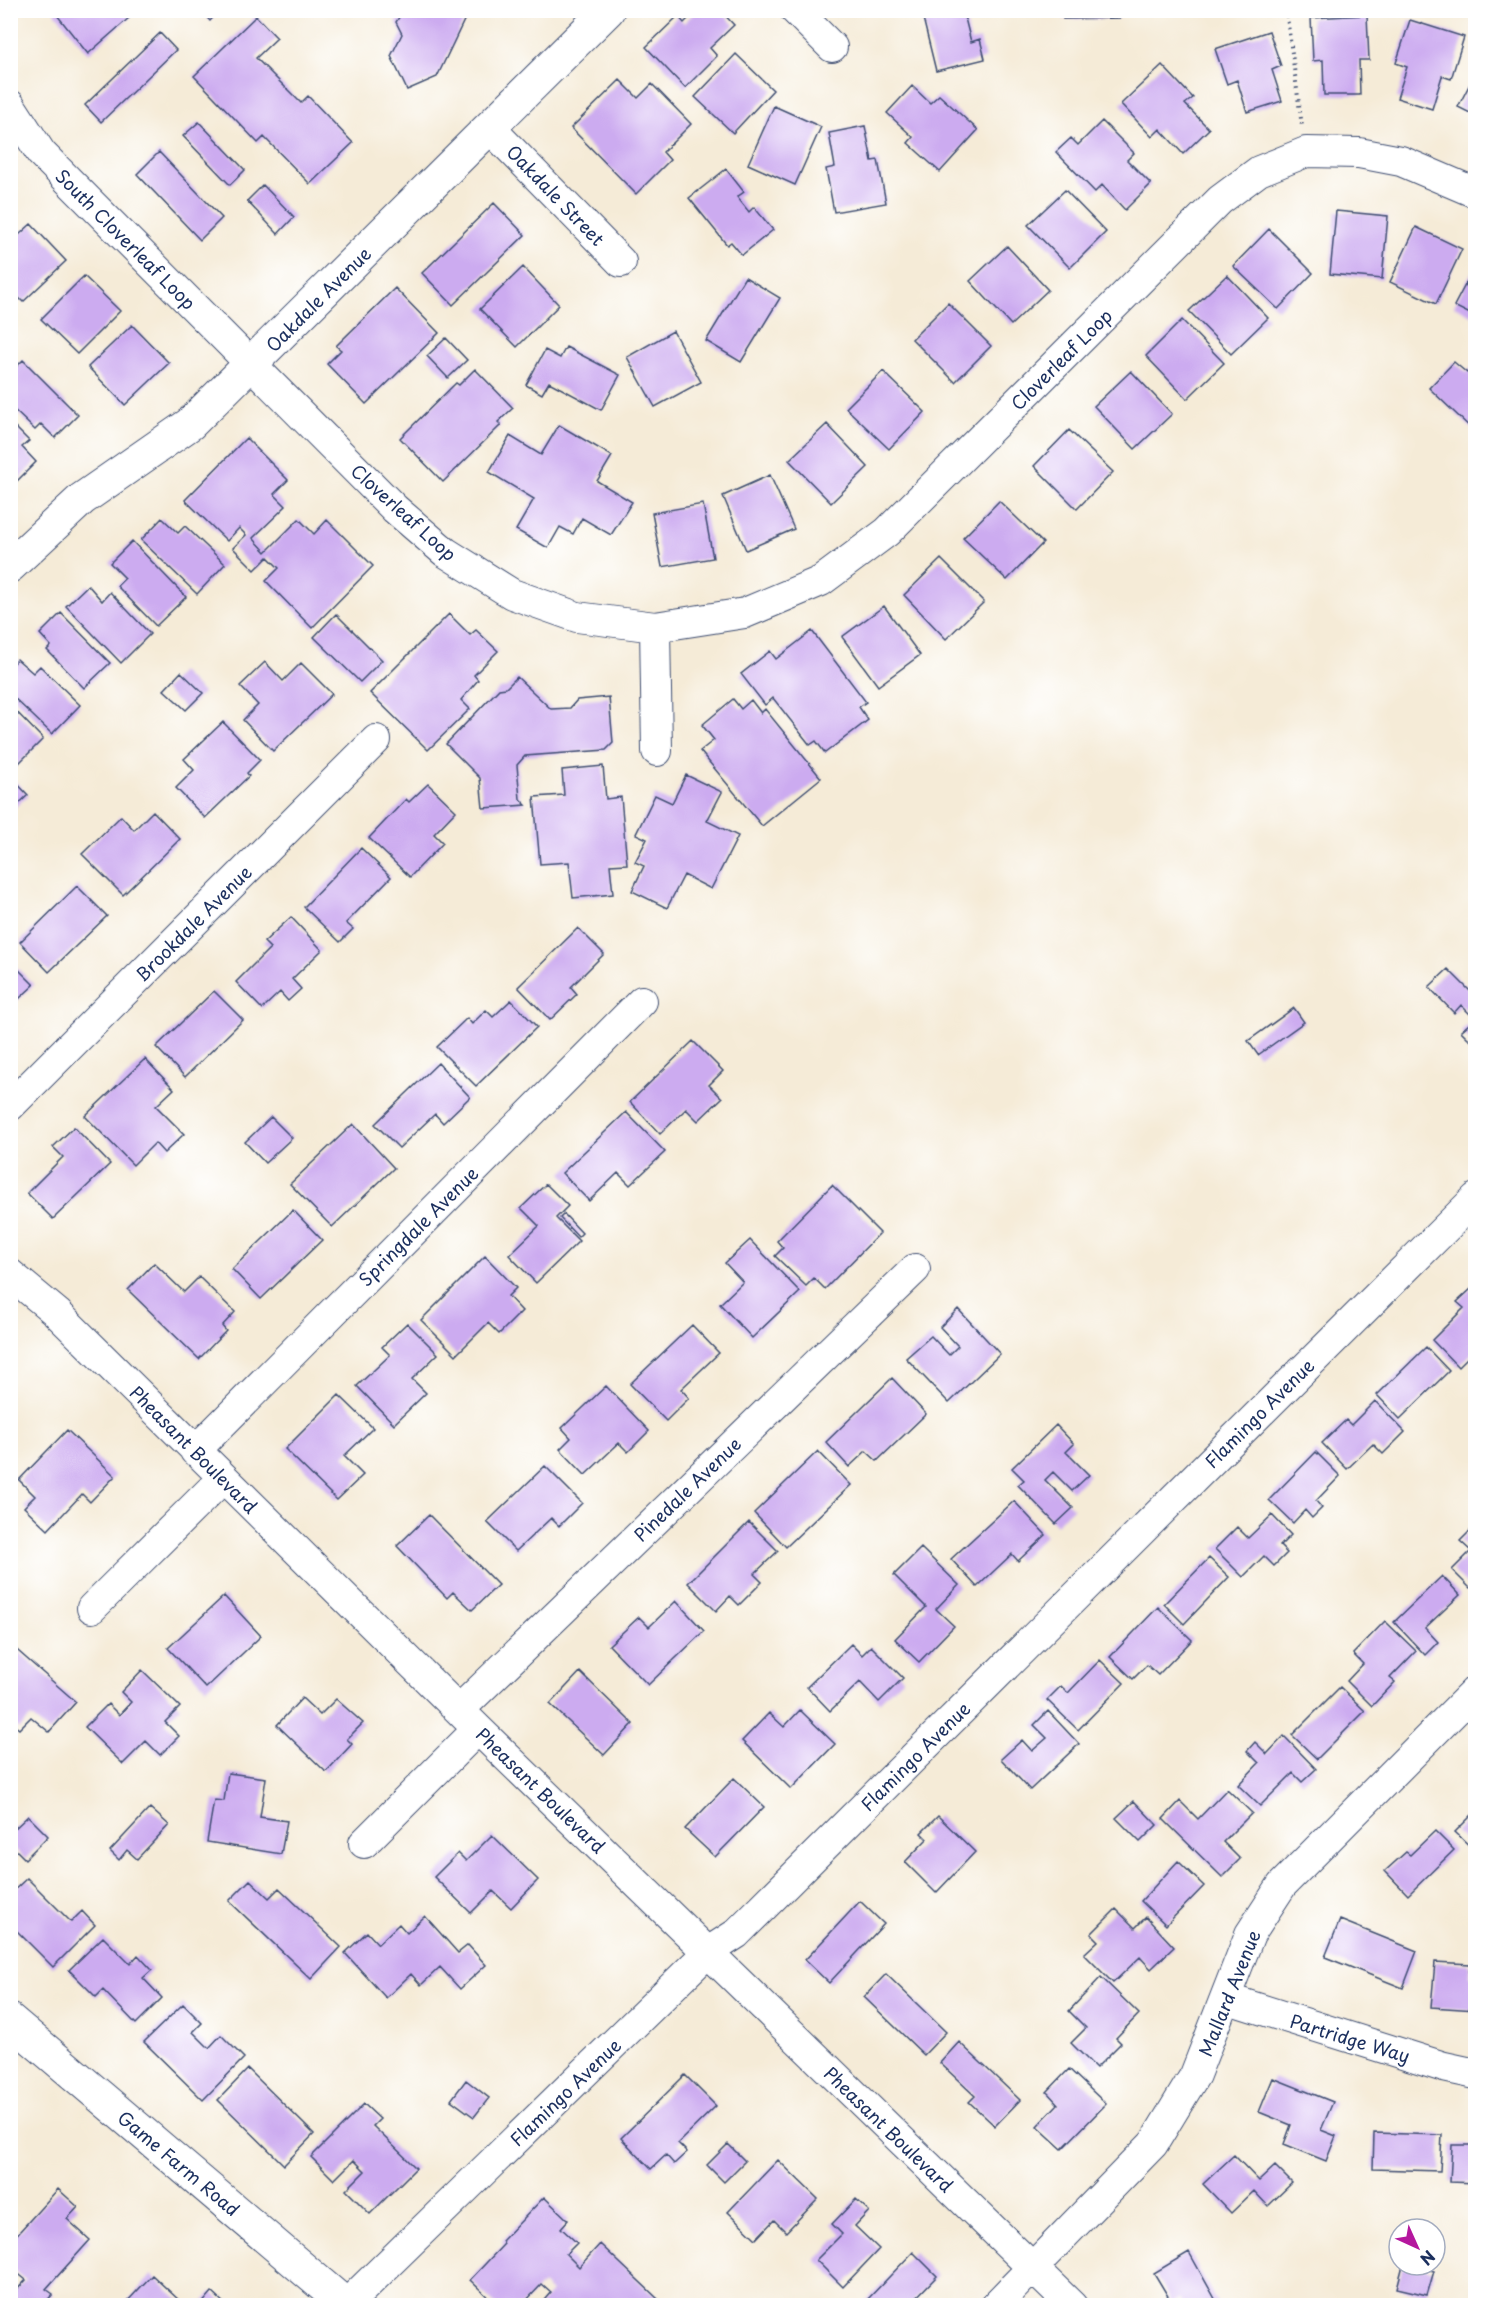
<svg xmlns="http://www.w3.org/2000/svg" width="1486" height="2316" font-family="'Playpen Sans',sans-serif">
<style>
.building{fill:#ccabf0}
.lines{fill:none;stroke-linecap:round;stroke-linejoin:round}
.street-casing{stroke:#3c4b70;stroke-width:32}
.secondary-casing{stroke:#3c4b70;stroke-width:35}
.path{stroke:#3c4b70;stroke-width:4;stroke-dasharray:1.5 4.5;stroke-linecap:butt}
.street{stroke:#fff;stroke-width:30}
.secondary{stroke:#fff;stroke-width:33}
.labels{text-anchor:middle;dominant-baseline:central;stroke-width:4.5;stroke-linejoin:round;paint-order:stroke}
.street-label{font-size:18px;fill:#1b2f5e;stroke:#fff}
</style>
<rect width="100%" height="100%" fill="#fff"/>
<filter id="ink" filterUnits="userSpaceOnUse"><feTurbulence type="fractalNoise" baseFrequency=".0167" numOctaves="2"/><feDisplacementMap in="SourceGraphic" scale="12" xChannelSelector="R" yChannelSelector="G"/><feConvolveMatrix kernelMatrix="1 2 1 2 8 2 1 2 1" color-interpolation-filters="sRGB"/></filter>
<filter id="wash" filterUnits="userSpaceOnUse"><feTurbulence type="fractalNoise" baseFrequency=".008" numOctaves="4" result="noise"/><feDisplacementMap in="SourceGraphic" scale="24" xChannelSelector="R" yChannelSelector="G"/><feGaussianBlur stdDeviation="1.35" result="paint"/><feColorMatrix in="noise" values="0 0 0 0 0 0 0 0 0 0 0 0 0 0 0 0 0 1.4 0 .05"/><feComposite in="paint" operator="in"/></filter>
<g filter="url(#wash)">
<rect width="100%" height="100%" fill="#f5ebd7"/>
<g id="blocks">
<!-- building -->
<path class="building" d="M53 10H138L88 54Z
M200 10H220L210 21Z
M408 10H469L437 77 407 90 391 56 402 34 396 22 401 14Z
M697 10H720L734 25 710 48 717 56 685 88 646 47 678 16 684 23Z
M921 10H963L971 42 980 39 985 59 936 71Z
M1063 10H1120V18L1063 19Z
M1367 15 1369 60H1359L1360 95H1324L1323 60 1313 61 1311 18Z
M256 16 277 38 256 58 301 103 308 96 353 143 310 184 264 137 258 143 194 76Z
M1410 20 1464 37 1451 79 1442 76 1432 109 1397 98 1407 67 1396 63Z
M1269 31 1281 66 1272 70 1282 101 1247 112 1237 80 1227 84 1215 49Z
M160 33 176 50 101 122 85 105Z
M736 54 773 90 733 133 695 97Z
M1162 65 1193 98 1185 104 1209 129 1183 154 1160 129 1152 137 1121 104Z
M1476 72V116L1458 107Z
M620 80 638 98 652 84 691 124 663 152 670 160 636 194 571 128Z
M912 86 930 103 939 95 978 130 940 172 908 143 913 137 887 113Z
M774 106 821 127 795 185 748 164Z
M1102 121 1134 153 1127 160 1151 184 1125 210 1102 185 1095 192 1056 152 1071 138 1078 145Z
M199 122 245 170 230 185 183 136Z
M865 126 872 161 878 160 886 203 834 212 826 169 835 167 829 133Z
M159 152 222 218 200 240 137 174Z
M726 169 744 192 737 197 749 212 754 207 773 230 742 255 731 242 727 245 689 198Z
M263 185 294 217 278 234 247 201Z
M1065 190 1106 232 1070 268 1028 225Z
M494 203 525 235 453 305 422 273Z
M1336 211 1388 216 1382 279 1330 274Z
M31 224 66 261 23 302 10 289V243Z
M1416 227 1462 249 1436 304 1390 282Z
M1269 229 1313 273 1278 309 1233 266Z
M1007 246 1048 290 1011 325 970 281Z
M1476 264V317L1454 306Z
M523 267 559 305 517 347 480 309Z
M1227 275 1268 318 1231 354 1189 311Z
M84 276 120 311 77 354 41 319Z
M745 277 780 298 741 362 706 341Z
M395 288 439 333 366 404 327 364 341 350 336 346Z
M948 303 991 346 955 382 912 339Z
M1182 320 1224 363 1187 399 1146 356Z
M132 325 169 363 125 405 88 367Z
M673 331 701 382 655 407 627 357Z
M446 338 467 360 448 378 427 356Z
M566 347 620 375 601 410 549 382 542 394 526 385 545 350 560 358Z
M23 360 78 415 55 438 41 424 35 430 10 406V373Z
M1454 362 1467 373 1472 367 1476 371V433L1429 388Z
M475 369 513 408 498 422 501 425 443 482 400 438 456 383 459 385Z
M883 371 925 412 889 449 846 408Z
M1131 371 1172 414 1135 449 1094 406Z
M10 422 29 441 22 447 36 462 14 484 10 481Z
M827 424 868 467 831 503 789 460Z
M559 425 612 456 597 481 632 502 611 535 582 518 573 534 560 527 548 548 516 530 534 499 489 472 510 436 541 455Z
M1069 430 1113 472 1077 509 1034 466Z
M246 438 288 480 274 494 286 506 253 538 266 552 299 519 314 534 327 520 373 566 312 628 266 581 279 568 268 557 255 570 233 548 246 535 239 528 227 541 185 500Z
M770 475 794 529 746 550 723 496Z
M999 501 1043 543 1007 580 963 538Z
M703 504 713 558 662 567 652 513Z
M162 518 178 533 185 526 225 564 197 594 141 540Z
M132 541 186 597 156 626 117 586 125 578 110 563Z
M941 559 984 602 946 639 904 595Z
M88 585 102 601 110 592 150 634 121 663 66 606Z
M884 606 920 655 878 686 842 637Z
M61 613 110 663 84 688 47 650 51 646 40 634Z
M336 614 382 660 360 682 314 637Z
M449 614 470 635 476 630 498 651 474 675 478 680 461 700 470 709 428 750 370 693Z
M812 631 866 702 859 707 868 720 825 753 816 741 810 745 773 698 765 705 741 674 770 651 776 659Z
M17 659 33 673 40 666 80 705 52 734 10 694V666Z
M265 662 283 681 301 663 332 694 273 751 243 720 258 705 240 686Z
M181 672 203 693 186 710 164 690Z
M517 677 551 709 570 708 577 700 609 697 613 743 606 750 525 756 517 765 520 799 526 805 483 808 480 778 446 744 499 689 506 688Z
M733 699 741 709 751 700 761 713 765 709 821 778 762 826 700 751 714 740 702 725Z
M10 705 43 739 15 767 10 762Z
M223 722 260 760 247 773 249 776 205 818 176 788 194 770 184 759Z
M603 766 606 799 621 797 627 864 610 865 613 894 573 898 569 862 540 864 534 797 564 795 562 770Z
M686 775 722 792 707 821 738 836 711 889 684 875 667 908 632 891 644 866 635 862 647 839 636 834 655 795 672 803Z
M10 776 28 795 10 812Z
M428 784 456 811 434 834 443 843 410 877 369 838 406 799 409 802Z
M153 811 180 839 123 895 82 854 121 816 134 830Z
M361 848 391 877 346 923 353 929 340 942 304 907Z
M77 886 107 916 49 972 20 942Z
M291 917 322 950 292 979 301 989 288 1001 280 992 262 1009 236 982 270 948 264 942Z
M578 928 604 954 571 987 577 994 550 1020 518 987Z
M10 961 34 985 10 1007Z
M1448 969 1476 997V1015L1473 1017 1461 1005 1454 1013 1429 987Z
M214 991 243 1020 185 1077 156 1047Z
M511 1000 537 1027 476 1086 437 1047 467 1018 472 1024 486 1010 493 1017Z
M1294 1008 1304 1022 1258 1055 1248 1041Z
M1476 1018V1046L1461 1031Z
M693 1041 723 1071 709 1085 722 1098 698 1121 686 1109 660 1134 630 1102Z
M145 1059 174 1089 156 1106 184 1134 164 1153 155 1143 133 1165 85 1116Z
M438 1063 470 1097 443 1123 435 1114 399 1148 375 1124Z
M626 1112 665 1152 630 1185 618 1173 589 1201 562 1173Z
M271 1117 292 1138 265 1163 245 1142Z
M353 1124 394 1168 332 1227 290 1184Z
M74 1127 110 1164 53 1219 27 1193 63 1157 53 1147Z
M546 1184 568 1206 556 1218 579 1241 536 1283 509 1255 539 1226 521 1208Z
M832 1185 880 1233 825 1289 814 1278 806 1286 775 1256 783 1248 777 1241Z
M293 1210 322 1240 261 1299 232 1269Z
M564 1214 582 1233 578 1237 560 1218Z
M750 1240 800 1292 752 1338 720 1304 743 1282 725 1263Z
M485 1256 516 1288 508 1296 522 1311 499 1334 488 1323 456 1355 421 1320Z
M154 1263 184 1292 199 1277 235 1312 222 1326 226 1331 199 1359 128 1290Z
M1471 1289 1476 1293V1356L1472 1353 1458 1367 1432 1340 1464 1308 1457 1302Z
M958 1309 1000 1354 949 1403 906 1358 931 1336 949 1355 958 1346 940 1327Z
M407 1323 438 1354 412 1379 426 1393 394 1424 357 1386 390 1355 382 1347Z
M692 1325 719 1353 681 1389 689 1398 666 1421 630 1384Z
M1426 1347 1449 1371 1400 1419 1377 1395Z
M892 1378 926 1414 877 1461 866 1451 849 1467 826 1442Z
M606 1386 649 1431 628 1452 619 1443 585 1475 560 1449 571 1438 562 1428Z
M339 1395 373 1428 344 1456 363 1475 337 1500 285 1449Z
M1375 1401 1405 1432 1383 1454 1373 1444 1347 1469 1322 1443 1346 1420 1351 1425Z
M1056 1425 1074 1444 1066 1452 1089 1475 1072 1491 1053 1472 1045 1480 1073 1508 1056 1524 1018 1485 1024 1480 1012 1468Z
M67 1430 115 1476 90 1502 82 1494 48 1530 24 1507 35 1496 19 1480Z
M818 1451 851 1485 786 1547 754 1513Z
M1316 1452 1340 1476 1316 1501 1322 1508 1312 1518 1305 1510 1293 1523 1269 1500Z
M545 1466 582 1503 559 1526 551 1518 516 1551 487 1522Z
M1014 1501 1046 1535 1018 1561 1012 1554 977 1587 951 1559Z
M429 1515 498 1585 472 1610 453 1592 447 1598 397 1546Z
M1272 1515 1291 1535 1280 1546 1287 1553 1274 1566 1264 1556 1243 1577 1215 1549 1237 1527 1248 1538Z
M749 1522 778 1551 754 1574 762 1582 739 1605 730 1596 716 1611 688 1583Z
M1476 1525V1582L1470 1588 1452 1570 1471 1551 1460 1541Z
M921 1548 959 1585 936 1609 954 1626 919 1662 895 1639 926 1607 894 1575Z
M1209 1558 1229 1577 1184 1624 1164 1604Z
M1442 1576 1460 1595 1425 1628 1438 1642 1425 1655 1394 1622Z
M224 1596 261 1636 206 1688 168 1648Z
M676 1601 704 1631 648 1685 609 1645 639 1617 649 1627Z
M1158 1607 1192 1640 1158 1675 1147 1665 1133 1679 1110 1657Z
M1385 1621 1416 1651 1390 1678 1395 1682 1372 1706 1347 1681 1363 1664 1353 1654Z
M10 1644 76 1702 49 1732 31 1717 19 1729 10 1722Z
M851 1644 862 1655 871 1646 903 1678 879 1702 860 1682 830 1711 807 1687Z
M1100 1660 1124 1683 1078 1730 1047 1700 1061 1686 1068 1693Z
M142 1670 180 1707 165 1722 179 1736 160 1755 146 1741 123 1764 85 1727 108 1704 119 1715 131 1702 121 1692Z
M580 1672 633 1724 604 1755 550 1704Z
M1340 1687 1365 1711 1317 1759 1292 1735Z
M302 1698 320 1715 336 1699 363 1723 347 1739 352 1744 326 1772 277 1725Z
M800 1710 835 1744 791 1789 742 1741 769 1713 784 1727Z
M1048 1711 1079 1744 1030 1790 1001 1759 1022 1740 1032 1751 1047 1738 1034 1725Z
M1284 1736 1316 1769 1302 1782 1293 1773 1260 1806 1238 1785 1259 1763 1247 1751 1255 1742 1267 1754Z
M228 1773 266 1778 260 1817 287 1821 281 1854 207 1842 214 1800 224 1801Z
M734 1778 764 1807 715 1857 685 1829Z
M1227 1789 1252 1813 1223 1842 1240 1859 1222 1877 1163 1819 1180 1801 1198 1819Z
M1134 1801 1157 1825 1140 1842 1116 1818Z
M150 1808 169 1825 137 1859 127 1850 119 1860 110 1851Z
M1476 1811V1852L1455 1832Z
M28 1816 48 1836 25 1859 10 1844V1833Z
M938 1816 975 1852 936 1893 905 1862 927 1839 921 1833Z
M1435 1831 1454 1850 1408 1895 1385 1871 1406 1852 1410 1855Z
M492 1835 538 1880 511 1908 493 1891 471 1913 434 1877 458 1853 466 1861Z
M1178 1861 1204 1886 1166 1925 1141 1901Z
M27 1878 71 1922 82 1911 95 1925 53 1967 10 1924V1894Z
M250 1880 269 1898 279 1888 341 1947 311 1979 229 1901Z
M860 1901 884 1924 829 1983 805 1960Z
M1116 1909 1135 1928 1146 1917 1174 1947 1151 1969 1140 1957 1113 1983 1084 1954 1098 1941 1091 1934Z
M425 1916 458 1953 468 1945 486 1965 460 1989 440 1967 421 1985 411 1974 386 1998 345 1953 367 1932 378 1944 399 1924 407 1933Z
M1340 1920 1417 1951 1403 1988 1325 1957Z
M103 1937 130 1964 138 1955 152 1970 143 1978 162 1998 136 2024 103 1990 96 1997 69 1970Z
M1435 1962 1470 1964 1469 1976H1476V2010L1431 2007Z
M886 1974 946 2032 924 2055 864 1997Z
M1101 1977 1139 2014 1116 2038 1121 2043 1096 2068 1071 2043 1086 2028 1069 2011Z
M183 2004 202 2023 193 2032 209 2048 221 2035 244 2058 203 2100 144 2042Z
M959 2042 1020 2100 995 2126 969 2102 975 2096 940 2063Z
M248 2069 314 2134 284 2165 218 2100Z
M1069 2069 1106 2104 1062 2149 1037 2126 1058 2104 1047 2092Z
M685 2075 716 2106 678 2143 687 2152 674 2164 666 2155 651 2169 621 2138Z
M1273 2078 1333 2102 1321 2130 1336 2136 1326 2161 1284 2144 1291 2125 1259 2112Z
M466 2080 489 2098 474 2117 451 2100Z
M364 2104 380 2119 373 2126 416 2168 370 2214 346 2190 365 2171 354 2160 334 2180 311 2157Z
M1374 2133 1442 2135 1440 2171 1373 2169Z
M728 2144 745 2161 724 2182 707 2165Z
M1452 2145H1476V2183L1450 2182Z
M1234 2155 1259 2181 1275 2166 1292 2183 1268 2206 1254 2191 1231 2213 1203 2184Z
M778 2160 818 2199 786 2232 774 2220 756 2239 728 2212Z
M58 2189 78 2207 67 2219 90 2240 46 2289 53 2294 42 2306H10V2297L26 2280 10 2267V2242Z
M544 2197 568 2220 561 2228 577 2243 566 2254 579 2267 600 2244 658 2299 651 2306H539L551 2292 542 2284 521 2306H497L470 2280 504 2244 502 2241Z
M856 2199 869 2211 855 2226 879 2249 843 2287 816 2260 842 2234 832 2224Z
M913 2252 937 2276 908 2306H868L865 2302Z
M1189 2252 1219 2306H1184L1180 2299 1172 2303 1154 2273Z
M1403 2265H1412L1434 2271 1427 2295 1397 2288Z
M152 2275 180 2301 176 2306H123Z
M212 2292 227 2306H200Z"/>
</g>
</g>
<g filter="url(#ink)">
<use href="#blocks" fill-opacity="0" stroke="#3c4b70" stroke-width="1.5"/>
<g class="lines">
<!-- street casing -->
<g class="street-casing">
<path id="street" d="M795 10 832 47
M10 105 41 153 395 509 445 552 512 594 577 617 655 627 745 613 821 581 887 532 1220 200 1259 171 1306 152 1359 153 1401 161 1476 193
M490 128 621 262
M655 627 657 751
M10 1106 376 740
M10 1274 57 1313 478 1729 1072 2306
M195 1451 642 1001
M92 1608 223 1478
M459 1710 915 1269
M364 1843 478 1729
M1225 1998 1444 2067 1476 2074
M346 2305 708 1952 736 1934 1476 1198
M995 2306 1153 2144 1195 2075 1250 1934 1282 1885 1476 1690"/>
</g>
<!-- secondary casing -->
<g class="secondary-casing">
<path id="secondary" d="M10 566 82 499 190 424 608 10
M10 2020 347 2306"/>
</g>
<!-- path -->
<path class="path" d="M1286 10 1302 126"/>
<!-- street -->
<use href="#street" class="street"/>
<!-- secondary -->
<use href="#secondary" class="secondary"/>
</g>
</g>
<g class="labels">
<!-- street labels -->
<g class="street-label">
<text transform="translate(556 195) rotate(46)">Oakdale Street</text>
<text transform="translate(126 239) rotate(45)">South Cloverleaf Loop</text>
<text transform="translate(318 299) rotate(-45)">Oakdale Avenue</text>
<text transform="translate(1061 359) rotate(-45)">Cloverleaf Loop</text>
<text transform="translate(404 512) rotate(42)">Cloverleaf Loop</text>
<text transform="translate(193 923) rotate(-45)">Brookdale Avenue</text>
<text transform="translate(418 1226) rotate(-45)">Springdale Avenue</text>
<text transform="translate(1259 1413) rotate(-45)">Flamingo Avenue</text>
<text transform="translate(194 1449) rotate(45)">Pheasant Boulevard</text>
<text transform="translate(687 1489) rotate(-44)">Pinedale Avenue</text>
<text transform="translate(915 1756) rotate(-45)">Flamingo Avenue</text>
<text transform="translate(541 1790) rotate(44)">Pheasant Boulevard</text>
<text transform="translate(1229 1993) rotate(-68)">Mallard Avenue</text>
<text transform="translate(1350 2038) rotate(17)">Partridge Way</text>
<text transform="translate(565 2092) rotate(-44)">Flamingo Avenue</text>
<text transform="translate(889 2129) rotate(44)">Pheasant Boulevard</text>
<text transform="translate(179 2163) rotate(40)">Game Farm Road</text>
</g>
</g>
<!-- margin -->
<rect width="1486" height="2316" fill="none" stroke="#fff" stroke-width="36"/>
<!-- north arrow -->
<g transform="translate(1417 2247) rotate(135)"><circle r="28" fill="#ffffff" stroke="#a4acbf" stroke-width="1.5"/>
<path d="M0-4.5L10 22L0 15L-10 22Z" fill="#b5179e"/>
<text y="-9" font-size="16" font-weight="bold" text-anchor="middle" fill="#1b2f5e">N</text>
</g>
</svg>
